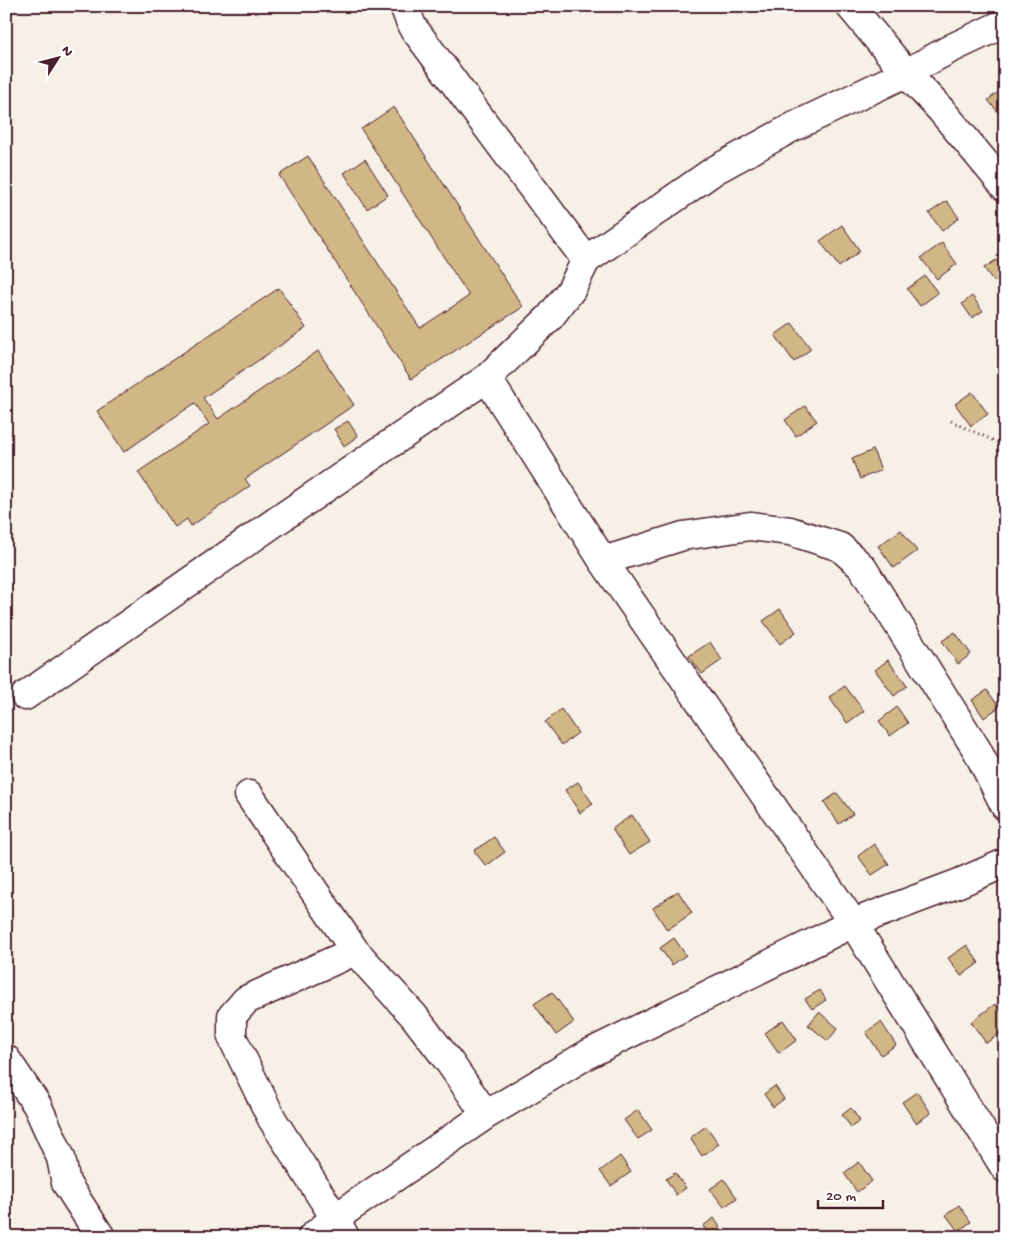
<svg xmlns="http://www.w3.org/2000/svg" width="1011" height="1243" font-family="'Gochi Hand',sans-serif">
<style>
.building{fill:#d1b686;stroke:#4a1f2b}
.lines{fill:none;stroke-linecap:round;stroke-linejoin:round}
.minor-casing{stroke:#4a1f2b;stroke-width:31}
.path{stroke:#4a1f2b;stroke-width:3;stroke-dasharray:1 4;stroke-linecap:butt}
.minor{stroke:#fff;stroke-width:28}
</style>
<rect width="100%" height="100%" fill="#f6f0e7"/>
<filter id="ink" filterUnits="userSpaceOnUse"><feTurbulence type="fractalNoise" baseFrequency=".02" numOctaves="2"/><feDisplacementMap in="SourceGraphic" scale="10" xChannelSelector="R" yChannelSelector="G"/><feConvolveMatrix kernelMatrix="1 2 1 2 8 2 1 2 1" color-interpolation-filters="sRGB"/></filter>
<g filter="url(#ink)">
<!-- building -->
<path class="building" d="M1005 87V121L988 100Z
M394 107 523 307 411 379 279 175 308 156 420 328 469 296 361 129Z
M365 159 388 195 367 209 344 173Z
M947 201 959 218 942 231 929 213Z
M842 225 860 251 839 267 820 241Z
M942 243 957 264 937 279 921 258Z
M996 260 1005 272V274L994 282 984 268Z
M925 276 938 293 920 306 907 289Z
M279 288 306 328 203 398 218 419 318 351 354 405 245 479 250 486 191 526 187 519 175 527 138 472 209 424 195 403 124 452 97 411Z
M972 296 983 311 972 318 962 304Z
M792 323 811 349 794 362 775 335Z
M972 392 988 414 971 426 955 404Z
M805 406 817 421 796 436 785 420Z
M348 421 358 436 344 446 334 429Z
M873 450 881 470 860 479 852 459Z
M901 530 917 551 894 568 878 546Z
M780 609 796 632 780 644 763 621Z
M955 632 971 654 958 664 942 641Z
M710 642 722 660 702 674 689 656Z
M888 660 907 686 894 696 875 670Z
M845 686 864 711 847 723 829 697Z
M987 690 999 707 984 718 972 700Z
M897 707 908 723 890 736 879 721Z
M561 709 578 733 562 745 545 722Z
M578 782 593 804 580 813 565 790Z
M837 793 853 814 839 824 824 802Z
M632 815 650 842 629 855 612 829Z
M494 837 505 852 486 866 474 851Z
M874 844 889 864 872 875 858 856Z
M678 891 692 913 667 930 653 908Z
M674 938 686 955 672 965 660 948Z
M967 945 979 963 961 976 948 958Z
M820 990 826 1000 812 1009 805 999Z
M552 992 574 1022 556 1035 534 1004Z
M995 1004 1005 1017V1030L986 1043 971 1022Z
M819 1012 838 1028 828 1041 808 1025Z
M783 1020 797 1040 779 1053 765 1033Z
M881 1022 896 1045 881 1055 866 1032Z
M775 1086 784 1099 773 1107 764 1094Z
M917 1092 931 1113 916 1123 902 1102Z
M851 1108 860 1121 851 1127 842 1115Z
M638 1110 652 1130 638 1139 624 1120Z
M706 1126 719 1144 702 1156 690 1138Z
M620 1156 631 1172 611 1186 600 1171Z
M859 1162 872 1181 857 1192 844 1173Z
M675 1173 686 1188 676 1195 666 1179Z
M724 1179 737 1198 724 1207 710 1189Z
M959 1205 971 1222 958 1231 946 1215Z
M714 1218 724 1233 718 1237H710L703 1226Z"/>
<g class="lines">
<!-- minor casing -->
<g class="minor-casing">
<path id="minor" d="M404 6 412 26 586 260
M850 6 906 73 941 110 1005 187
M487 378 603 561 853 923 1005 1168
M603 561 683 536 750 526 790 531 840 547 862 567 977 750 1005 806
M25 696 281 518 487 378 550 317 571 290 586 260 715 170 793 127 906 73 952 48 1005 23
M249 795 355 951 414 1016 450 1063 486 1115
M6 1059 37 1105 61 1158 66 1183 101 1237
M312 1237 335 1218 486 1115 588 1054 853 923 959 883 1005 863
M345 1237 335 1218 272 1119 232 1037V1016L246 1000 355 951"/>
</g>
<!-- path -->
<path class="path" d="M951 421 1005 446"/>
<!-- minor -->
<use href="#minor" class="minor"/>
</g>
</g>
<!-- margin -->
<rect width="1011" height="1243" fill="none" stroke="#fff" stroke-width="25"/>
<rect x="12" y="12" width="986" height="1218" fill="none" stroke="#4a1f2b" stroke-width="2" filter="url(#ink)"/>
<!-- north arrow -->
<g transform="translate(58 58) rotate(54)" stroke="#ffffff" stroke-width="4" paint-order="stroke">
<path d="M0-4L9 19L0 12L-9 19Z" fill="#4a1f2b"/>
<text y="-8" font-size="14" font-weight="bold" text-anchor="middle" fill="#4a1f2b">N</text>
</g>
<!-- scale -->
<path d="M818 1200v8h65v-8" fill="none" stroke="#4a1f2b" stroke-width="2.5"/>
<text x="826" y="1200" font-size="15" fill="#4a1f2b" stroke="#ffffff" stroke-width="4" paint-order="stroke">20 m</text>
</svg>
